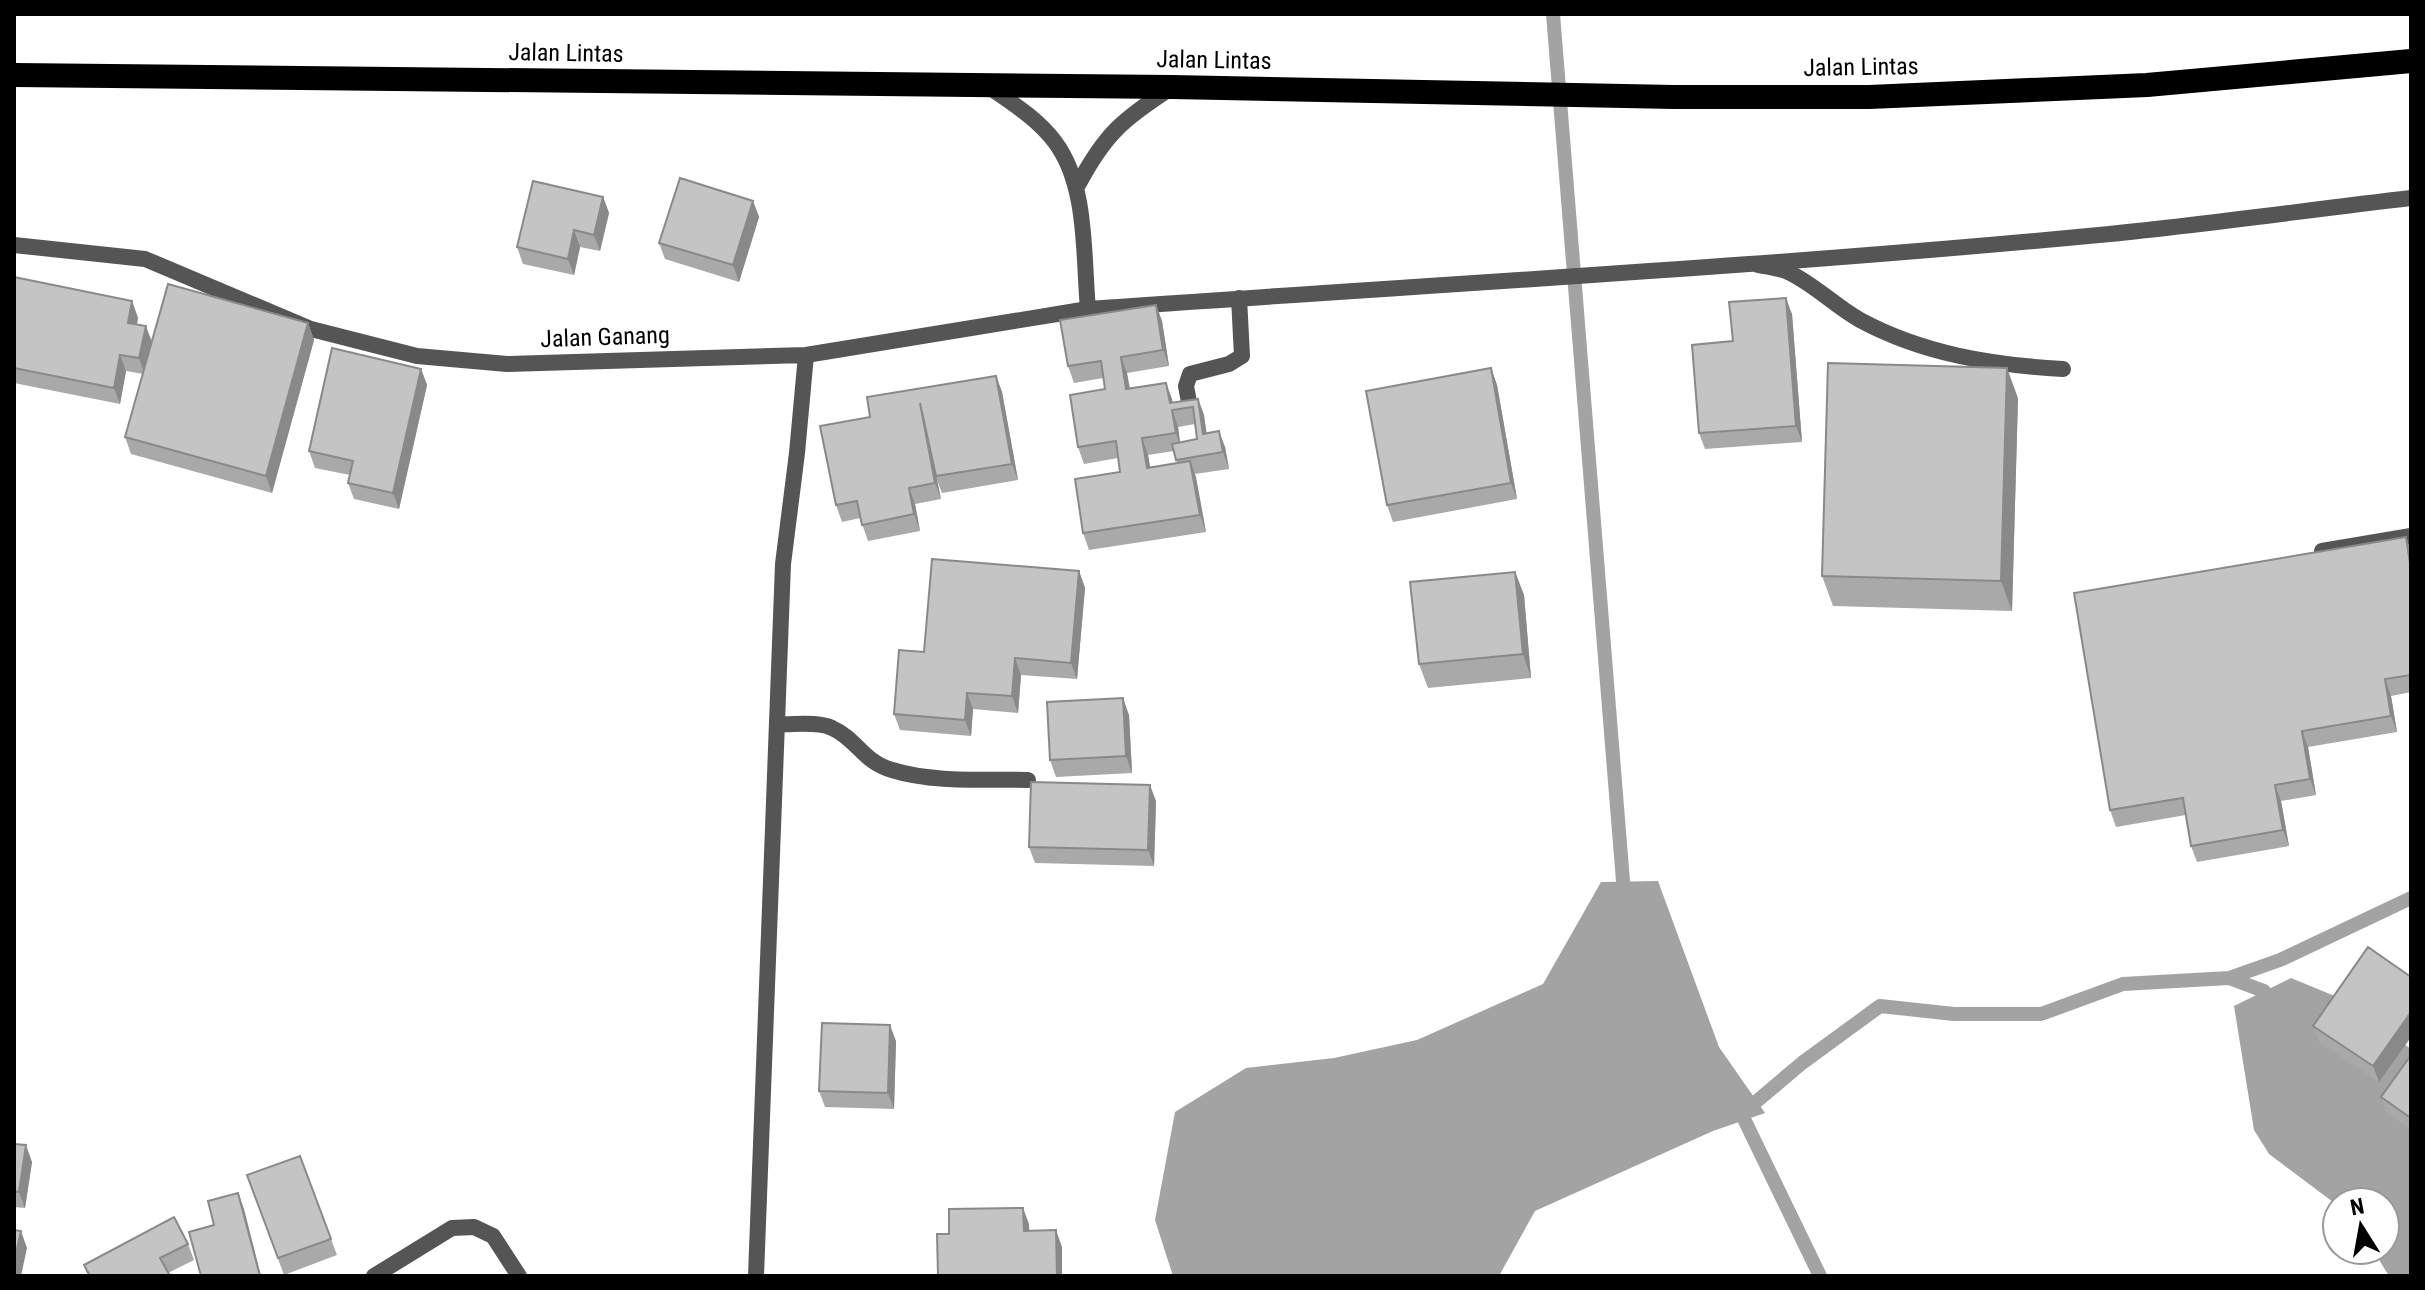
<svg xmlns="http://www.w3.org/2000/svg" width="2425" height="1290" font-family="'Roboto Condensed',sans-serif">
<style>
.water{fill:#a3a3a3}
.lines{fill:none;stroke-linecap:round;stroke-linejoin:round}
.stream{stroke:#a3a3a3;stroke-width:14}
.lane{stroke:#555;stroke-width:16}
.street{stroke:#555;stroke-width:16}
.highway{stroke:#000;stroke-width:24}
.wall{fill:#a9a9a9;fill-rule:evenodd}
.shaded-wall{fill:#898989}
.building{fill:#c4c4c4;stroke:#898989;stroke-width:2}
.labels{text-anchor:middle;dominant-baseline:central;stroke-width:6;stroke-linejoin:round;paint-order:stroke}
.street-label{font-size:24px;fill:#000;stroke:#fff}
</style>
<rect width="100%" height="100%" fill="#fff"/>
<!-- water -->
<path class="water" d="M1658 881 1719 1047 1765 1113 1713 1131 1535 1211 1499 1276H1173L1155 1220 1175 1112 1246 1068 1334 1058 1417 1040 1543 984 1601 882Z
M2291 978 2342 999 2411 1049V1276H2389L2373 1250H2385V1202H2337V1205L2269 1154 2254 1130 2234 1006Z"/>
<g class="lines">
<!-- stream -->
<path class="stream" d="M1553 14 1623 881
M2229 978 2280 960 2411 898
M1757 1101 1802 1063 1880 1006 1954 1014H2041L2123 984 2229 978 2264 991
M1744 1119 1820 1276"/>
<!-- lane -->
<path class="lane" d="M1758 265C1768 267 1779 268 1788 272 1814 284 1835 306 1860 320 1923 354 1992 365 2063 369
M1189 402 1186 386 1190 374 1229 364 1242 356 1239 298
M2322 551 2411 536"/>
<!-- street -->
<path class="street" d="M1078 185C1105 134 1123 119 1171 88
M14 245 145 259 311 329 417 356 507 364 806 355 1088 309C1083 256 1088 186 1055 142 1038 119 1012 103 989 87
M1088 309C1425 285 1763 267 2099 235 2203 225 2307 210 2411 198
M777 724C793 725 818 721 832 728 857 739 863 762 892 770 934 783 984 779 1028 780
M374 1276 452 1228 474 1227 493 1236 519 1276
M756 1276 783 564 797 453 806 355"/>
<!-- highway -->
<path class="highway" d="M14 75 1172 87 1674 97H1869L2147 85 2411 61"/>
</g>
<!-- wall -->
<path class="wall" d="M603 197 609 213 600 251 580 247 574 275 523 264 517 247Z
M753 201 759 217 739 282 665 259 659 243Z
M14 277 132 301 138 318 137 324 152 342 308 323 314 340 272 493 131 454 125 437 143 374 126 371 120 404 14 383Z
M1156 305 1162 321 1169 366 1127 373 1130 388 1166 383 1173 403 1198 399 1204 415 1206 433 1225 447 1229 469 1195 474 1206 532 1089 550 1083 533 1120 472 1118 458 1084 464 1078 447 1105 389 1103 378 1074 383 1068 366ZM1195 424 1197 439 1180 442 1178 427ZM1174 451 1177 463 1150 467 1148 455Z
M1792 314 1802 442 1705 449 1699 433 1733 341Z
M1491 368 1497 385 1517 499 1393 522 1387 505Z
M421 369 427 385 399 509 354 499 348 483 350 475 315 468 309 451Z
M996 376 1002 392 1018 480 942 493 937 480 941 499 915 504 920 531 868 541 860 518 842 522 836 505 870 417Z
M2018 398 2012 611 1833 606 1822 576Z
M2406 537 2411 552V692L2391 696 2397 732 2308 747 2316 795 2281 801 2289 846 2197 862 2191 846 2186 815 2116 827 2110 810Z
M1079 571 1085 588 1077 679 1021 675 1018 713 973 709 971 736 900 730 894 714 924 652Z
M1515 572 1524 595 1531 678 1428 688 1419 664Z
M1129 715 1132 773 1056 777 1050 760Z
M1156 801 1154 866 1035 863 1029 847Z
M2411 977V1037L2379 1082 2319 1042 2313 1026Z
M896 1041 894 1109 825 1107 819 1091Z
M2411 1055V1130L2387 1113 2381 1097Z
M14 1144 32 1162 25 1208 14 1207Z
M300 1156 337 1255 284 1275 247 1175Z
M188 1244 194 1260 168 1273 170 1276H88L84 1265Z"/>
<!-- shaded-wall -->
<path class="shaded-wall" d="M603 197 609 213 600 251 594 235Z
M753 201 759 217 739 282 733 265Z
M574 230 580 247 574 275 568 259Z
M1786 298 1792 314 1802 442 1796 426Z
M132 301 138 318 134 339 128 323Z
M1156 305 1162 321 1169 366 1163 350Z
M308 323 314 340 272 493 266 476Z
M146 326 152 342 145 375 139 358Z
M120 355 126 371 120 404 114 388Z
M1121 357 1127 373 1132 405 1126 389Z
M1491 368 1497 385 1517 499 1511 483Z
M2007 368 2018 398 2012 611 2001 581Z
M421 369 427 385 399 509 393 493Z
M996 376 1002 392 1018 480 1012 464Z
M1166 383 1172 399 1174 410 1170 403Z
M1198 399 1204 415 1209 450 1203 434Z
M920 403 937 480 941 499 935 483Z
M1172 410 1178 427 1181 450 1176 433Z
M1219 431 1225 447 1229 469 1223 452Z
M1142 438 1148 455 1153 484 1147 468Z
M1190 461 1196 477 1206 532 1200 515Z
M909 488 915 504 920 531 914 514Z
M2406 537 2411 552V570Z
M1079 571 1085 588 1077 679 1071 663Z
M1515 572 1524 595 1531 678 1523 654Z
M1015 658 1021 675 1018 713 1012 696Z
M2385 679 2391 696 2397 732 2391 716Z
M967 693 973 709 971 736 965 720Z
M1123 698 1129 715 1132 773 1126 756Z
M2302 731 2308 747 2316 795 2310 779Z
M1150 785 1156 801 1154 866 1148 850Z
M2275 785 2281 801 2289 846 2283 830Z
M2411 1012V1037L2379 1082 2373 1066Z
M890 1025 896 1041 894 1109 888 1093Z
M26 1145 32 1162 25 1208 19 1192Z
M238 1193 244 1209 261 1276H260Z
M1023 1208 1029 1224 1030 1248 1024 1231Z
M1056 1230 1062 1247V1276H1057Z
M21 1231 27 1248 21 1276H14V1262Z"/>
<!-- building -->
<path class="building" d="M680 178 753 201 733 265 659 243Z
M533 181 603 197 594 235 574 230 568 259 517 247Z
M14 277 132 301 128 323 146 326 139 358 120 355 114 388 14 368Z
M168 284 308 323 266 476 125 437Z
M1786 298 1796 426 1699 433 1692 345 1733 341 1729 302Z
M1156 305 1163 350 1121 357 1126 389 1166 383 1170 403 1198 399 1203 434 1219 431 1223 452 1176 460 1172 444 1197 439 1193 407 1172 410 1176 433 1142 438 1147 468 1190 461 1200 515 1083 533 1075 479 1120 472 1116 441 1078 447 1070 395 1105 389 1101 361 1068 366 1060 320Z
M332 348 421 369 393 493 348 483 353 461 309 451Z
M1828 363 2007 368 2001 581 1822 576Z
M1491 368 1511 483 1387 505 1366 391Z
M996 376 1012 464 936 476 920 403 935 483 909 488 914 514 862 525 857 501 836 505 820 426 870 417 867 397Z
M2406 537 2411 570V675L2385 679 2391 716 2302 731 2310 779 2275 785 2283 830 2191 846 2183 798 2110 810 2074 593Z
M932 559 1079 571 1071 663 1015 658 1012 696 967 693 965 720 894 714 899 650 924 652Z
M1515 572 1523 654 1419 664 1410 582Z
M1123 698 1126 756 1050 760 1047 702Z
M1031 782 1150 785 1148 850 1029 847Z
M2368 947 2411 977V1012L2373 1066 2313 1026Z
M822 1023 890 1025 888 1093 819 1091Z
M2411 1055V1118L2381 1097Z
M14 1144 26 1145 19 1192 14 1191Z
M300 1156 331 1239 278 1258 247 1175Z
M238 1193 260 1276H201L189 1232 214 1225 208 1201Z
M1023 1208 1024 1231 1056 1230 1057 1276H938L937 1234H949V1209Z
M174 1217 188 1244 160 1258 170 1276H90L84 1265Z
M14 1230 21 1231 14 1262Z"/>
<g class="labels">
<!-- street labels -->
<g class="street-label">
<text transform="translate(566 53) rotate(1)">Jalan Lintas</text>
<text transform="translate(1214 60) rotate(1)">Jalan Lintas</text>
<text transform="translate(1861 67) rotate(-1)">Jalan Lintas</text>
<text transform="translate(605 337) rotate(-2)">Jalan Ganang</text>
</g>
</g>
<!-- border -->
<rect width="2425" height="1290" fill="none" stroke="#000000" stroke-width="32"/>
<!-- north arrow -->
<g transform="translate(2361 1226) rotate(349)"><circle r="38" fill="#ffffff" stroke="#999999" stroke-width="2"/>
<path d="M0-6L14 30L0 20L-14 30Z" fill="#000000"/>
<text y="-12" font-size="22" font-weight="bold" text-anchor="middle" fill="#000000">N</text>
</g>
</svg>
